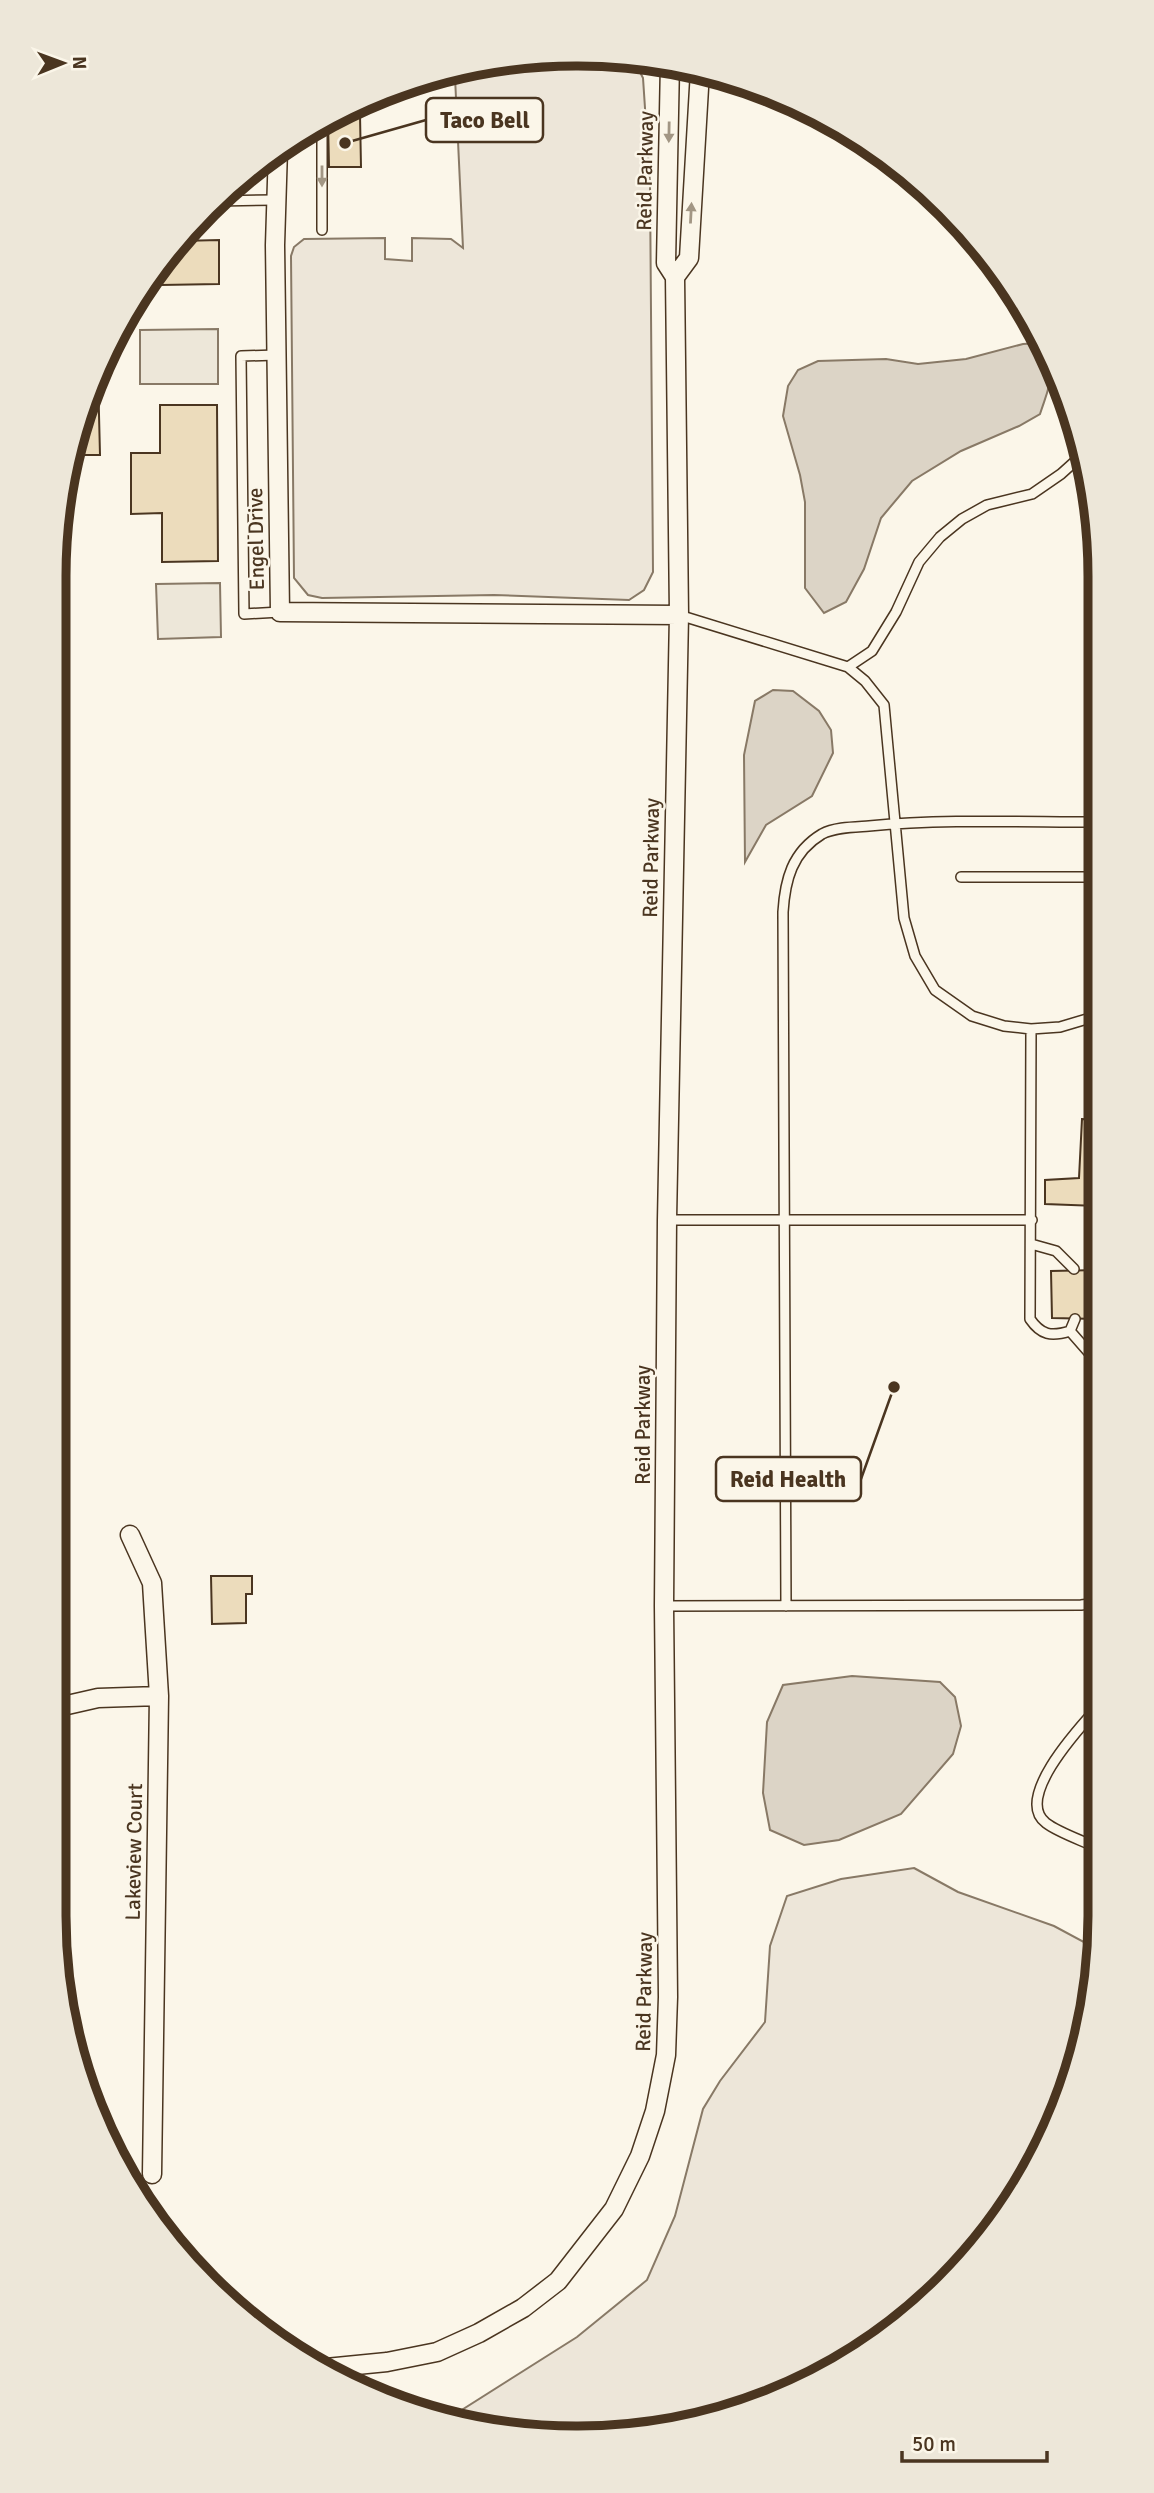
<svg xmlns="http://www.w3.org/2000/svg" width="1154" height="2493" font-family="Signika,sans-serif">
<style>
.green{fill:#ede6d9;stroke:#887966;stroke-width:2}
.parking{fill:#ede7d9;stroke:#887966;stroke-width:2}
.water{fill:#dcd4c6;stroke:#887966;stroke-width:2}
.building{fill:#ecdcbc;stroke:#4a3520;stroke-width:2}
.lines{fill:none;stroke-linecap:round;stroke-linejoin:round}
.service-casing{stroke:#4a3520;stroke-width:12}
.minor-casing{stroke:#4a3520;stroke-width:21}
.service{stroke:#fbf6e9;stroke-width:9}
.minor{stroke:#fbf6e9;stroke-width:18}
.oneway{fill:#a29684}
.labels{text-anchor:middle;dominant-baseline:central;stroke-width:5;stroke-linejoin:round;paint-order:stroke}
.street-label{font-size:21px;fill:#4a3520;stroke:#fbf6e9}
.rim{fill:none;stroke:#4a3520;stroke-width:9}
.leader{fill:none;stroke:#4a3520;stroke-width:2.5}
.callout-dot{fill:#4a3520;stroke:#fbf6e9;stroke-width:2.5}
.callout{fill:#fbf6e9;stroke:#4a3520;stroke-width:2.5}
.callout-label{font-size:23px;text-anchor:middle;font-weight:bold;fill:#4a3520}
</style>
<rect width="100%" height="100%" fill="#fbf6e9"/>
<!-- green -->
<path class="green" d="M563 56H592L635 62 643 78 650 183 653 572 644 590 629 600 494 595 322 598 308 595 294 578 291 256 294 247 304 239 385 238V259L412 261V238L451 239 463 248 455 77 459 69 475 64Z
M914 1868 958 1892 1054 1926 1097 1949 1090 2018 1060 2116 970 2261 838 2369 679 2429 577 2439 475 2429 432 2412 460 2411 577 2337 647 2280 675 2216 703 2109 720 2081 765 2022 770 1946 787 1896 841 1879Z"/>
<!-- parking -->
<path class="parking" d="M218 329V384H140V330Z
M220 583 221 637 158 639 156 584Z"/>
<!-- water -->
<path class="water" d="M1040 343C1058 374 1050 383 1040 414L1019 426 961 451 912 481 881 518 864 569 846 602 824 613 805 588V502L800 475 783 416 788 386 798 370 818 361 886 359 918 364 966 359 1023 344Z
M773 690 793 691 819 711 831 730 833 753 812 796 766 825 745 862 744 755 755 701Z
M852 1676 940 1682 955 1697 961 1726 953 1754 901 1814 839 1840 804 1845 770 1830 763 1793 767 1722 783 1685Z"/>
<!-- building -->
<path class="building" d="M338 115H360L361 167H329L328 120Z
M219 240V284L161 285 160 265 180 241Z
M96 374H98L100 455H70Z
M160 405H217L218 561 162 562V513L131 514V453H160Z
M1082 1119 1097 1120V1206L1045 1204V1180L1079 1178Z
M1098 1270V1319L1052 1318 1051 1271Z
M211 1576H252V1594H246V1623L212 1624Z"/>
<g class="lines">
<!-- service casing -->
<g class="service-casing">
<path id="service" d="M215 201 276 200
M322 230V123
M277 355 241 356 244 614 280 612
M679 615 848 667 865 681 884 705 904 918 915 956 935 990 972 1016 1004 1026 1031 1029 1060 1027 1097 1016
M848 667 872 651 896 612 919 562 940 537 962 519 987 505 1032 494 1061 474 1081 456
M961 877H1096
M1031 1029 1030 1319C1041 1335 1051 1337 1070 1331L1075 1319
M667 1220H1032
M1031 1244 1056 1251 1074 1269
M1070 1331 1098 1363
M664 1606 1081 1605 1099 1603
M786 1606 783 912C785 880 792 852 822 834 835 827 855 827 869 826 944 819 1021 822 1096 822
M1099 1706C1081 1726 1013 1798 1046 1823 1059 1833 1084 1841 1100 1849"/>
</g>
<!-- minor casing -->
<g class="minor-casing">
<path id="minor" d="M278 149 275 245 280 612 679 615
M675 277 689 258 700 71
M130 1535 152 1583 159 1696 152 2174
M54 1708 98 1698 159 1696
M316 2369 387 2362 437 2352 479 2333 523 2308 558 2281 614 2209 640 2156 655 2111 666 2055 668 1997 664 1606 667 1220 679 615 675 277 666 263 670 63"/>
</g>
<!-- service -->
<use href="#service" class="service"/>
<!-- minor -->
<use href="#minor" class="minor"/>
</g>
<!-- one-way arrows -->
<defs><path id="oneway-solid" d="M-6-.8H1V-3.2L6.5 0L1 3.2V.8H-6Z" transform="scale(1.75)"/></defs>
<g class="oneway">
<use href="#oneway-solid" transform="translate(669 132) rotate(91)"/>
<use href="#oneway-solid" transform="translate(322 176) rotate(90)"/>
<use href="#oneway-solid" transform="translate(691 213) rotate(-87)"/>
</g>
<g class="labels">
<!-- street labels -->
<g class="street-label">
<text transform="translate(645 171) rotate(-89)">Reid Parkway</text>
<text transform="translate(256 539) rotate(-91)">Engel Drive</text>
<text transform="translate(651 858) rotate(-89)">Reid Parkway</text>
<text transform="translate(643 1425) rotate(-90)">Reid Parkway</text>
<text transform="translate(134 1852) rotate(-89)">Lakeview Court</text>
<text transform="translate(644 1992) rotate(-89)">Reid Parkway</text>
</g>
</g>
<!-- crop -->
<path d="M0 0H1154V2493H0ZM576 66H578A510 510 0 0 1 1088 576V1916A510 510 0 0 1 578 2426H576A510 510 0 0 1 66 1916V576A510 510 0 0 1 576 66Z" fill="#ede7d9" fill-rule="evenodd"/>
<path class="rim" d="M576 66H578A510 510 0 0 1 1088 576V1916A510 510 0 0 1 578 2426H576A510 510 0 0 1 66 1916V576A510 510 0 0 1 576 66Z"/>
<!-- callouts -->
<path class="leader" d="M345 143L426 120M894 1387L861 1479"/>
<g class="callout-dot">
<circle cx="345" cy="143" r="7"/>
<circle cx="894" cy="1387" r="7"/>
</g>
<g class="callout">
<rect x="426" y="98" width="117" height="44" rx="7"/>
<rect x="716" y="1457" width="145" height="44" rx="7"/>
</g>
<g class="callout-label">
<text x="485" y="128">Taco Bell</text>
<text x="788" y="1487">Reid Health</text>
</g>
<!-- north arrow -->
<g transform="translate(63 63) rotate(89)" stroke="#fbf6e9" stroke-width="5" paint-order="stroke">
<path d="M0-5L12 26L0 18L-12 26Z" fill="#4a3520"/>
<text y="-10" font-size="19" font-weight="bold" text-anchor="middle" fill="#4a3520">N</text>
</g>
<!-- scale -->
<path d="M902 2451v10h145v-10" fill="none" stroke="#4a3520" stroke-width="3.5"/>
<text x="912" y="2451" font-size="21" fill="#4a3520" stroke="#fbf6e9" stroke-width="5" paint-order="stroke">50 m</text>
</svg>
